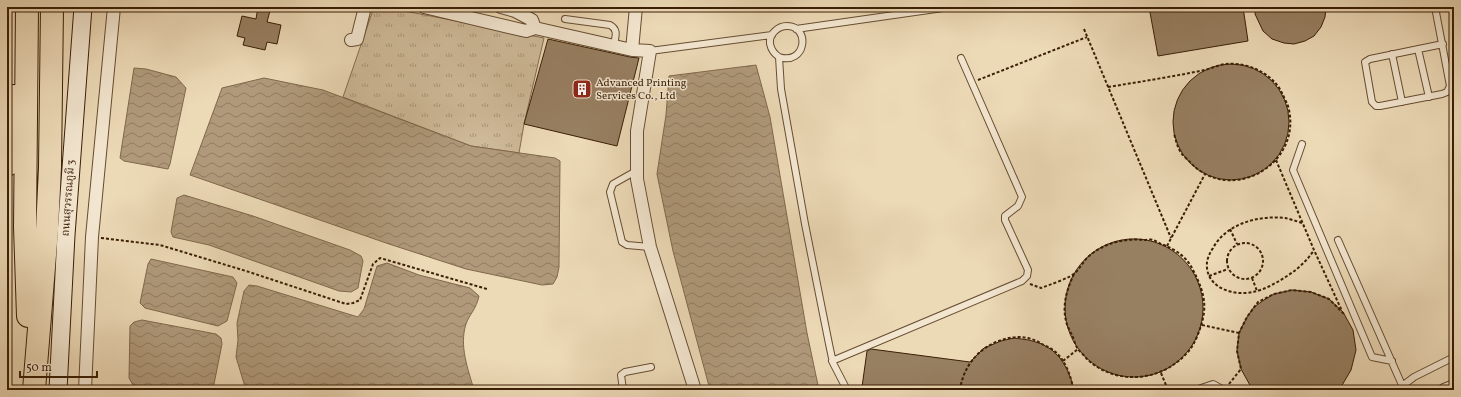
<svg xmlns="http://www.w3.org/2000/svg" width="1461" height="397" font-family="Vollkorn,'Noto Serif Thai',serif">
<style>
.grass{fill:url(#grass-tufts);stroke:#846c4e}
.water{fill:url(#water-waves);stroke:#80684b}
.building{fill:#977f61;stroke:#3a1e05}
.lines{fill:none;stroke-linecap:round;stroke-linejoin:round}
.service-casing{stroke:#664d31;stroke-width:8}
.minor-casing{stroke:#664d31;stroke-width:14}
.secondary-casing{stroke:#3a1e05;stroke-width:19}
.motorway-casing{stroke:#3a1e05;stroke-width:24}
.path{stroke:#3a1e05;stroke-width:2;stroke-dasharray:3 2;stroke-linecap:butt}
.service{stroke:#f3e6d0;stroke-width:6}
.minor{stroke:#f3e6d0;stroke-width:12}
.secondary{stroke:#f3e6d0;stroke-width:17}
.motorway{stroke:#ecd9b6;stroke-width:22}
.labels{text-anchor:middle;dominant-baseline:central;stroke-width:3;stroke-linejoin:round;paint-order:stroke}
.poi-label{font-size:11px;fill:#3a1e05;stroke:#f3e6d0;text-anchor:start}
.street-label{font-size:11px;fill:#3a1e05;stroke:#f3e6d0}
</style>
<defs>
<pattern id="grass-tufts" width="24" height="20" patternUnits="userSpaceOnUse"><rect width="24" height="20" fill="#ceb998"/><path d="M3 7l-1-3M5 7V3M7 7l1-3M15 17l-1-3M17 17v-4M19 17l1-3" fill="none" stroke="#a8967a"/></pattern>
<pattern id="water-waves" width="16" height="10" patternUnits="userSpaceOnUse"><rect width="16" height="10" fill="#af997a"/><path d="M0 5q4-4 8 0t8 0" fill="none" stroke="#8f7c62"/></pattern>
</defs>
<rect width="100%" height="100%" fill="#ecd9b6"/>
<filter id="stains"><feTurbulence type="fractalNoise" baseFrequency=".005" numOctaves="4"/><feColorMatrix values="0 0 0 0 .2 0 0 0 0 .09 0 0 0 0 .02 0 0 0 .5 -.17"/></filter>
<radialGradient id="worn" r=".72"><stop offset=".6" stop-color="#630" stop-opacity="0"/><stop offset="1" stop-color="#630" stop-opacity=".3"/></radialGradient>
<!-- grass -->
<path class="grass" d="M374 7H384L544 38 524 124 519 153 471 146 343 97Z"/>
<!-- water -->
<path class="water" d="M756 65 770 117 807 333 819 390H710L673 251 657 174 666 115 669 76Z
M134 68 146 69 176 77 186 88 170 164 168 169 124 161 120 158Z
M264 78 323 90 471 146 555 158 560 161 559 267 557 277 553 284 542 285 466 269 389 244 190 175 222 88Z
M184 195 253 216 350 250 361 256 363 261 358 288 351 292 339 291 209 245 173 237 171 232 177 198Z
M151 259 233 277 237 283 227 321 218 326 145 308 140 303 148 264Z
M387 263 419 275 470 288 479 296C476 310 470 313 466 324 459 346 468 369 474 390H246L236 357 238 340 237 323 244 291 249 285 257 286 358 317 364 309 377 266Z
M142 320 216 334 221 338 222 344 213 389 177 390 133 385 129 378 130 326 134 322Z"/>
<!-- building -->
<path class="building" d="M258 7H271L267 22 281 25 277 44 267 42 265 50 243 45 245 38 237 36 242 16 256 19Z
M1149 7H1243L1248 41 1158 56Z
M1256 7H1326L1325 17 1321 27 1314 36 1305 41 1294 44 1284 43 1272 39 1263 31 1255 14Z
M548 39 630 57 639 58 617 146 524 124Z
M1173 122a58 58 0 1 1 116 0a58 58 0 1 1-116 0Z
M1065 308a69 69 0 1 1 138 0a69 69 0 1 1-138 0Z
M1292 290 1311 292 1329 299 1343 312 1353 330 1356 350 1351 370 1341 387 1338 390H1255L1251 387 1241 369 1237 351 1239 333 1247 317 1254 307 1264 300 1274 294Z
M1014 338 1029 340 1042 344 1052 350 1060 358 1067 369 1072 382 1073 390H892L862 387 867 351 871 349 970 362 984 348 1001 341Z"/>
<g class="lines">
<!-- service casing -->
<g class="service-casing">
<path id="service" d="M1435 7 1450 86 1447 92 1442 94 1380 106H1376L1372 102 1365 62 1370 59 1443 44
M565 19 610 25C619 30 615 37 614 46
M796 29 950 7
M1418 49 1429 97
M650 51 772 35
M1392 54 1402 102
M779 57C806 66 811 26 787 26 783 26 778 28 775 31 766 39 770 51 779 57L781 89 805 224 829 344 833 363 847 390
M1302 144 1293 170 1372 357 1392 361
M636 171 613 184 610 192 622 242 627 245 650 247
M1338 240 1402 385
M832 361 1022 281 1027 276 1028 270 1005 220V216L1018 206 1022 197 961 58
M623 390 621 375 625 372 651 367
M1195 390 1213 384 1224 390
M1397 390 1414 377 1454 357"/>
</g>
<!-- minor casing -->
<g class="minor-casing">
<path id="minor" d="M424 7 526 31 535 28 632 50 650 51 637 131V179L650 247 695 390
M501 7 515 11 532 20 535 28
M351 40 357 39 365 7
M632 50 636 7
M85 390 92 237 114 7
M1444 390 1454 386"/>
</g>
<!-- secondary casing -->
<g class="secondary-casing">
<path id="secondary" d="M58 390 66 235 83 7"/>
</g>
<!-- motorway casing -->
<g class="motorway-casing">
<path id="motorway" d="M27 7 25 227 28 316
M7 165 13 96
M34 390 47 230 50 167 52 7"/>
</g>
<!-- path -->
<path class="path" d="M1084 29 1171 238
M978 80 1087 37
M1108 87C1139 82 1170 77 1200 71 1212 69 1222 62 1235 64 1254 65 1274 76 1282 93 1284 98 1288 104 1289 110 1301 166 1229 205 1190 162 1187 159 1182 155 1180 151 1177 146 1176 140 1174 134
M1276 160 1314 250 1342 311
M1302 223C1296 221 1290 219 1285 218 1258 215 1226 224 1213 248 1209 254 1206 261 1207 268 1209 289 1235 296 1253 292 1258 291 1264 289 1270 286 1287 277 1303 267 1314 250
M1230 229 1237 244
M101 238 160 245 246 271 346 304 353 303 360 300 373 264 380 258 487 289
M1227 261a18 18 0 1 1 36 0a18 18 0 1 1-36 0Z
M1167 246 1205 174
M1209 276 1228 269
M1252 278 1257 291
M1030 284 1041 288C1049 285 1070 278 1075 273 1080 268 1083 262 1088 257 1103 243 1125 238 1144 240 1147 240 1151 239 1153 240 1156 241 1159 243 1161 244 1175 249 1187 257 1193 270 1207 297 1208 311 1196 339 1191 351 1181 360 1170 367 1143 383 1108 380 1086 358 1084 355 1080 352 1078 349 1075 345 1074 339 1072 335 1070 331 1067 326 1066 321 1062 305 1067 289 1074 274
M1202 325 1239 333
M1063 361 1078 349
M1161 373 1168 390
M1229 384 1241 369 1237 351 1239 333 1247 317 1258 302 1274 294 1292 290 1311 292 1329 299 1345 315
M960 390C964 360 988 338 1019 337 1027 337 1036 340 1042 344 1045 346 1049 347 1053 350 1064 357 1072 377 1073 390"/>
<!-- service -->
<use href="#service" class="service"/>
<!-- minor -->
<use href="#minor" class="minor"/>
<!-- secondary -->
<use href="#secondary" class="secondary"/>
<!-- motorway -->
<use href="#motorway" class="motorway"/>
</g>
<!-- icons -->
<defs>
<g id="building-square" transform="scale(1)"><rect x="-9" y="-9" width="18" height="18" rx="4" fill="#8f2418" stroke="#f3e6d0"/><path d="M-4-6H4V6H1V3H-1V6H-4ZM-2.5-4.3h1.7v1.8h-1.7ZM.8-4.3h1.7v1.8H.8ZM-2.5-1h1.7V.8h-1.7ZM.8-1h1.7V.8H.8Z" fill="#fff"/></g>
</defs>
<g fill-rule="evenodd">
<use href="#building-square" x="582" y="89"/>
</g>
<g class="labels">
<!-- poi labels -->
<g class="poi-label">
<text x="596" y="83">Advanced Printing<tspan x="596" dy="13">Services Co., Ltd</tspan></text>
</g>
<!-- street labels -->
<g class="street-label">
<text transform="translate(69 198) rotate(-86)">ถนนสุวรรณภูมิ 3</text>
</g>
</g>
<!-- margin -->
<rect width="1461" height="397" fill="none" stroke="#ecd9b6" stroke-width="24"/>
<rect x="8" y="8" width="1445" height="381" fill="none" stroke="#3a1e05" stroke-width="2"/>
<rect x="12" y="12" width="1437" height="373" fill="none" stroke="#3a1e05"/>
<!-- scale -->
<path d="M20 371v6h77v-6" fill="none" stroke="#3a1e05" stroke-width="2"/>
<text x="26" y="371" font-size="12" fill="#3a1e05" stroke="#f3e6d0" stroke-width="3" paint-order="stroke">50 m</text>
<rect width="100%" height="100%" filter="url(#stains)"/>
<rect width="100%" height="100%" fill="url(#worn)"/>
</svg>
